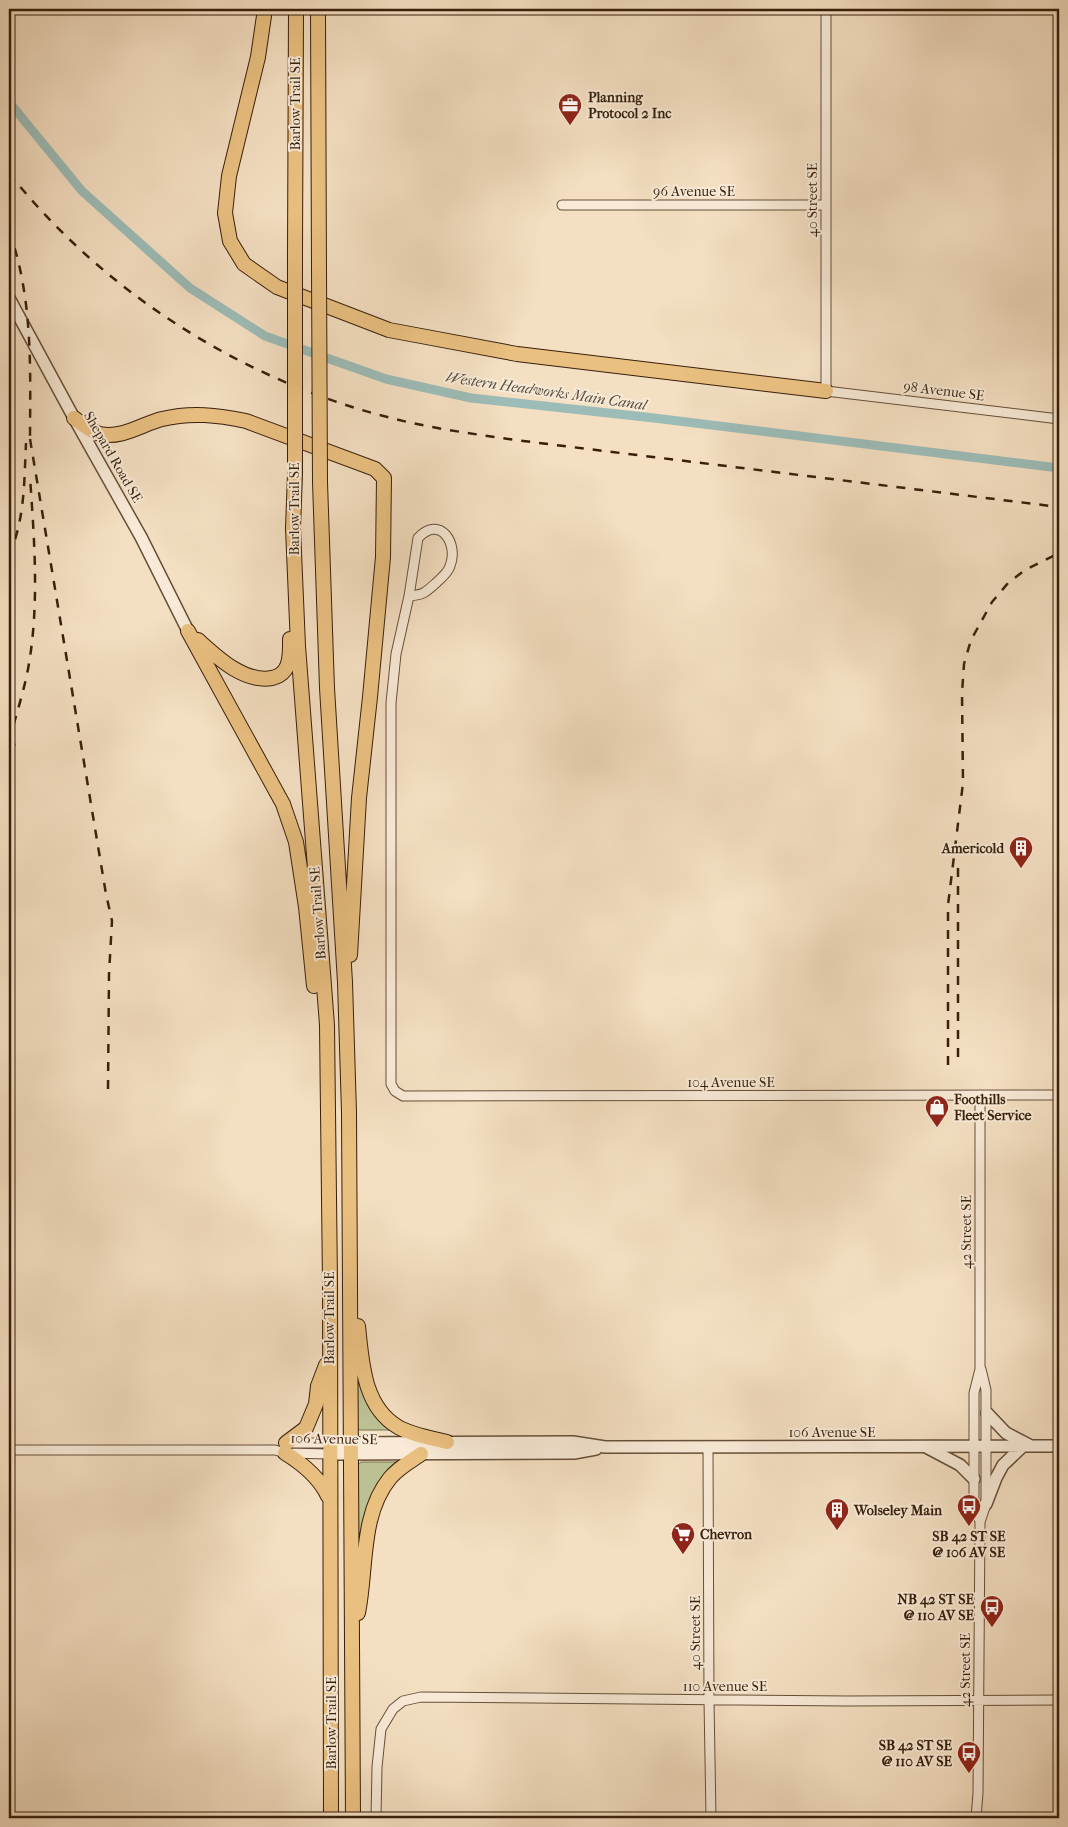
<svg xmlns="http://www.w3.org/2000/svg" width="1068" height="1827" font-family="'IM FELL French Canon',serif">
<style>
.green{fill:#bcc193;stroke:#7a704f}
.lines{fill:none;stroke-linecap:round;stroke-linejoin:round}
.canal{stroke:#9cbcb7;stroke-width:9}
.minor-casing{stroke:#664f39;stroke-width:11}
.tertiary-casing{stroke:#664f39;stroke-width:14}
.primary-casing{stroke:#371f0b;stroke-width:16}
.minor{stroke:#f8ead7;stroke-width:9}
.tertiary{stroke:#f8ead7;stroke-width:11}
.primary{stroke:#eac081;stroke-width:14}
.rail{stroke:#371f0b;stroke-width:2.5;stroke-dasharray:9 9;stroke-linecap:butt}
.primary-bridge-casing{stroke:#371f0b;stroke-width:16;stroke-linecap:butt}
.primary-bridge{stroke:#eac081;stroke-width:14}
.labels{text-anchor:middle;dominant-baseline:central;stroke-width:4;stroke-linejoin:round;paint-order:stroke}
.poi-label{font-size:14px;font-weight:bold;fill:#371f0b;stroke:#f8ead7;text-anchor:start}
.street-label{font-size:14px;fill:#371f0b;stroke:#f8ead7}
.water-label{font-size:15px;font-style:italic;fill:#554e3f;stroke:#f8ead7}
</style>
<rect width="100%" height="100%" fill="#f4dfc2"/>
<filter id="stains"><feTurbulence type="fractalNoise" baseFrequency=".004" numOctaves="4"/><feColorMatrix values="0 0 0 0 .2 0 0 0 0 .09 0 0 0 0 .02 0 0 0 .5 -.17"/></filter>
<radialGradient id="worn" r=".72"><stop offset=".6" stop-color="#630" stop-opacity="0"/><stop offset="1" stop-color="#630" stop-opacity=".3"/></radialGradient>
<!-- green -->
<path class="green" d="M355 1376H358L395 1430H357Z
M361 1462H398L362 1533H358L356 1466Z"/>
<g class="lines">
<!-- canal -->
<path class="canal" d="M9 102 82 191 190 288 265 336 386 379 471 398 654 418 1059 468"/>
<!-- minor casing -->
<g class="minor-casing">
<path id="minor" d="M826 9V391L1059 419
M562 205H826
M409 596C423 595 425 593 436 583 441 578 448 573 450 566 459 544 440 514 418 538L409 596 396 654 391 703V1084L395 1091 403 1096 1059 1095
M286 1443H329
M708 1447 709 1700 711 1818
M9 1450H275L285 1453 330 1454
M980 1522 986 1504V1390L981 1369
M376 1818 377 1767 381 1729 393 1709 403 1701 421 1697 848 1701 1059 1700
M976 1818 978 1793 980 1522 974 1503V1393L980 1369V1095"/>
</g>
<!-- tertiary casing -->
<g class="tertiary-casing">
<path id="tertiary" d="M9 298 74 418 141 537 188 631
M987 1413 1006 1433 1029 1445
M329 1443 573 1442 605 1447 1059 1446
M926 1447 960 1465 974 1479
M330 1454 574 1453 596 1449
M986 1504 996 1478 1003 1465 1022 1447"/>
</g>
<!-- primary casing -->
<g class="primary-casing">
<path id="primary" d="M265 9 258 57 229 176 225 213 230 241 244 264 277 287 389 330 517 354 826 391
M318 9 319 270
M295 252 296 9
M74 418C81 423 91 432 100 434 122 439 142 424 162 419 191 412 218 415 246 421L375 469 384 478 383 557 370 697 359 798 350 955
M295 474 293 528 298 646 327 1025 330 1283 331 1818
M320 482 327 688 345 982 349 1112 353 1818
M188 631 283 804 296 842 306 907 314 986
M198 640C218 658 244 683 272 678 277 677 282 674 285 670 291 662 290 648 290 639
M358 1326C362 1362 363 1406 398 1427 412 1435 431 1438 447 1442
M286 1443 306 1428 316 1404 318 1386 326 1365
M285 1453C303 1464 319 1477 328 1496
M358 1613C367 1568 360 1515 390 1478 398 1468 411 1461 421 1454"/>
</g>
<!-- minor -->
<use href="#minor" class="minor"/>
<!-- tertiary -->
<use href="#tertiary" class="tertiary"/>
<!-- primary -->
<use href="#primary" class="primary"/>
<!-- rail -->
<path class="rail" d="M9 173C105 294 245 382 395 419 435 429 475 434 515 440L1059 507
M9 231C34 300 30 373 30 444
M30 439 106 894 112 921 109 974 108 1089
M9 556C25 518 24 484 26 443
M9 742C16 714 26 686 30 657 39 598 34 536 30 477
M9 770 16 736
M958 868V1066
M948 1065V905L963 783 962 693 964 664 971 640 992 602 1008 583 1025 570 1059 553"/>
<!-- primary-bridge casing -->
<g class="primary-bridge-casing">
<path id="primary-bridge" d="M319 270 320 482
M295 474V252"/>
</g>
<!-- primary-bridge -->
<use href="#primary-bridge" class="primary-bridge"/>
</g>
<!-- icons -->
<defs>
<g id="office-pin" transform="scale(1.25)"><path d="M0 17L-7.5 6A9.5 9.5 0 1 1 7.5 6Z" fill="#8f2418" stroke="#f8ead7"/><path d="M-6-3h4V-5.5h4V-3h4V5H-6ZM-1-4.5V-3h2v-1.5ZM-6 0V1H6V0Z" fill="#fff"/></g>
<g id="building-pin" transform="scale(1.25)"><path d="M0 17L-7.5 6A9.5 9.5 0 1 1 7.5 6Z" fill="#8f2418" stroke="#f8ead7"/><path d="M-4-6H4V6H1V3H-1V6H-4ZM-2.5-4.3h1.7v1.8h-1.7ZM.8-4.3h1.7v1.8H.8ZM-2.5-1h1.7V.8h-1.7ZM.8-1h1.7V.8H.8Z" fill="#fff"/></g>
<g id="shop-pin" transform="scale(1.25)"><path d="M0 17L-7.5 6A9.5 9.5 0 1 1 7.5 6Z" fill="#8f2418" stroke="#f8ead7"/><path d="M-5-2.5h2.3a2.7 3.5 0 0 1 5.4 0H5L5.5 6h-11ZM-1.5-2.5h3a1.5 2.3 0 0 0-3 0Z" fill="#fff"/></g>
<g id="bus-pin" transform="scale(1.25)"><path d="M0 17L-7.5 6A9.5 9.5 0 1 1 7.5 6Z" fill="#8f2418" stroke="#f8ead7"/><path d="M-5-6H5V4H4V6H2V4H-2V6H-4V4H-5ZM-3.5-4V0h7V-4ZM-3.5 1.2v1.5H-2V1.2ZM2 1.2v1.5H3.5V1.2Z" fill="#fff"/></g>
<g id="supermarket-pin" transform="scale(1.25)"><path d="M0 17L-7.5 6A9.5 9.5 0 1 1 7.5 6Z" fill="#8f2418" stroke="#f8ead7"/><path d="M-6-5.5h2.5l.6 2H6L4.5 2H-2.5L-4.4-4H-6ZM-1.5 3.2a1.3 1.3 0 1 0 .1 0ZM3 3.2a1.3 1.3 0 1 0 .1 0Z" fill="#fff"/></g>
</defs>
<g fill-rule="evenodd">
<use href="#office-pin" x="570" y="105"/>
<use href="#building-pin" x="1021" y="848"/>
<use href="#shop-pin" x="937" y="1107"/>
<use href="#bus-pin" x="969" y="1506"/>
<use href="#building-pin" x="837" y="1510"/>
<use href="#supermarket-pin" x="683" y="1534"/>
<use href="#bus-pin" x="992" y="1607"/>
<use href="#bus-pin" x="969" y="1753"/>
</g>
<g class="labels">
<!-- poi labels -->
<g class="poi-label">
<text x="588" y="97">Planning<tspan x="588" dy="16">Protocol 2 Inc</tspan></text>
<text x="1004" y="848" text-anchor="end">Americold</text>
<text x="954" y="1099">Foothills<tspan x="954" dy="16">Fleet Service</tspan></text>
<text x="854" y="1510">Wolseley Main</text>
<text x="700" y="1534">Chevron</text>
<text x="969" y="1536" text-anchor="middle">SB 42 ST SE<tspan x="969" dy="16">@ 106 AV SE</tspan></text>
<text x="974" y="1599" text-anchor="end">NB 42 ST SE<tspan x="974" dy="16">@ 110 AV SE</tspan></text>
<text x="952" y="1745" text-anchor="end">SB 42 ST SE<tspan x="952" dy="16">@ 110 AV SE</tspan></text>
</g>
<!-- street labels -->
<g class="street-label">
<text transform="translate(295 104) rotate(-90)">Barlow Trail SE</text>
<text x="694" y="191">96 Avenue SE</text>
<text transform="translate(812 200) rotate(-90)">40 Street SE</text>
<text transform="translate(944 391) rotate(7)">98 Avenue SE</text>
<text transform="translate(113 457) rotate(60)">Shepard Road SE</text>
<text transform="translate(294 509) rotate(-90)">Barlow Trail SE</text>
<text transform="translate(318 913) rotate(-94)">Barlow Trail SE</text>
<text x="731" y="1082">104 Avenue SE</text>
<text transform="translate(966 1232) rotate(-90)">42 Street SE</text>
<text transform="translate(329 1318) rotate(-90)">Barlow Trail SE</text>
<text x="832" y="1432">106 Avenue SE</text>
<text transform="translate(334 1439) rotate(1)">106 Avenue SE</text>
<text transform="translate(695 1633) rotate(-90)">40 Street SE</text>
<text transform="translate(965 1670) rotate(-90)">42 Street SE</text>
<text x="725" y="1686">110 Avenue SE</text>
<text transform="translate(331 1723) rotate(-90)">Barlow Trail SE</text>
</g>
<!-- water labels -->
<g class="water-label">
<text transform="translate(546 391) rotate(8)">Western Headworks Main Canal</text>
</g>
</g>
<!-- margin -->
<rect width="1068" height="1827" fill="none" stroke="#f4dfc2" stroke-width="30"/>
<rect x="10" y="10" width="1048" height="1807" fill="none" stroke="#371f0b" stroke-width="2.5"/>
<rect x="15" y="15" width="1038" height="1797" fill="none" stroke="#371f0b"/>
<rect width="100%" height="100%" filter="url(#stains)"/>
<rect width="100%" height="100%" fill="url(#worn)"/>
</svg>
